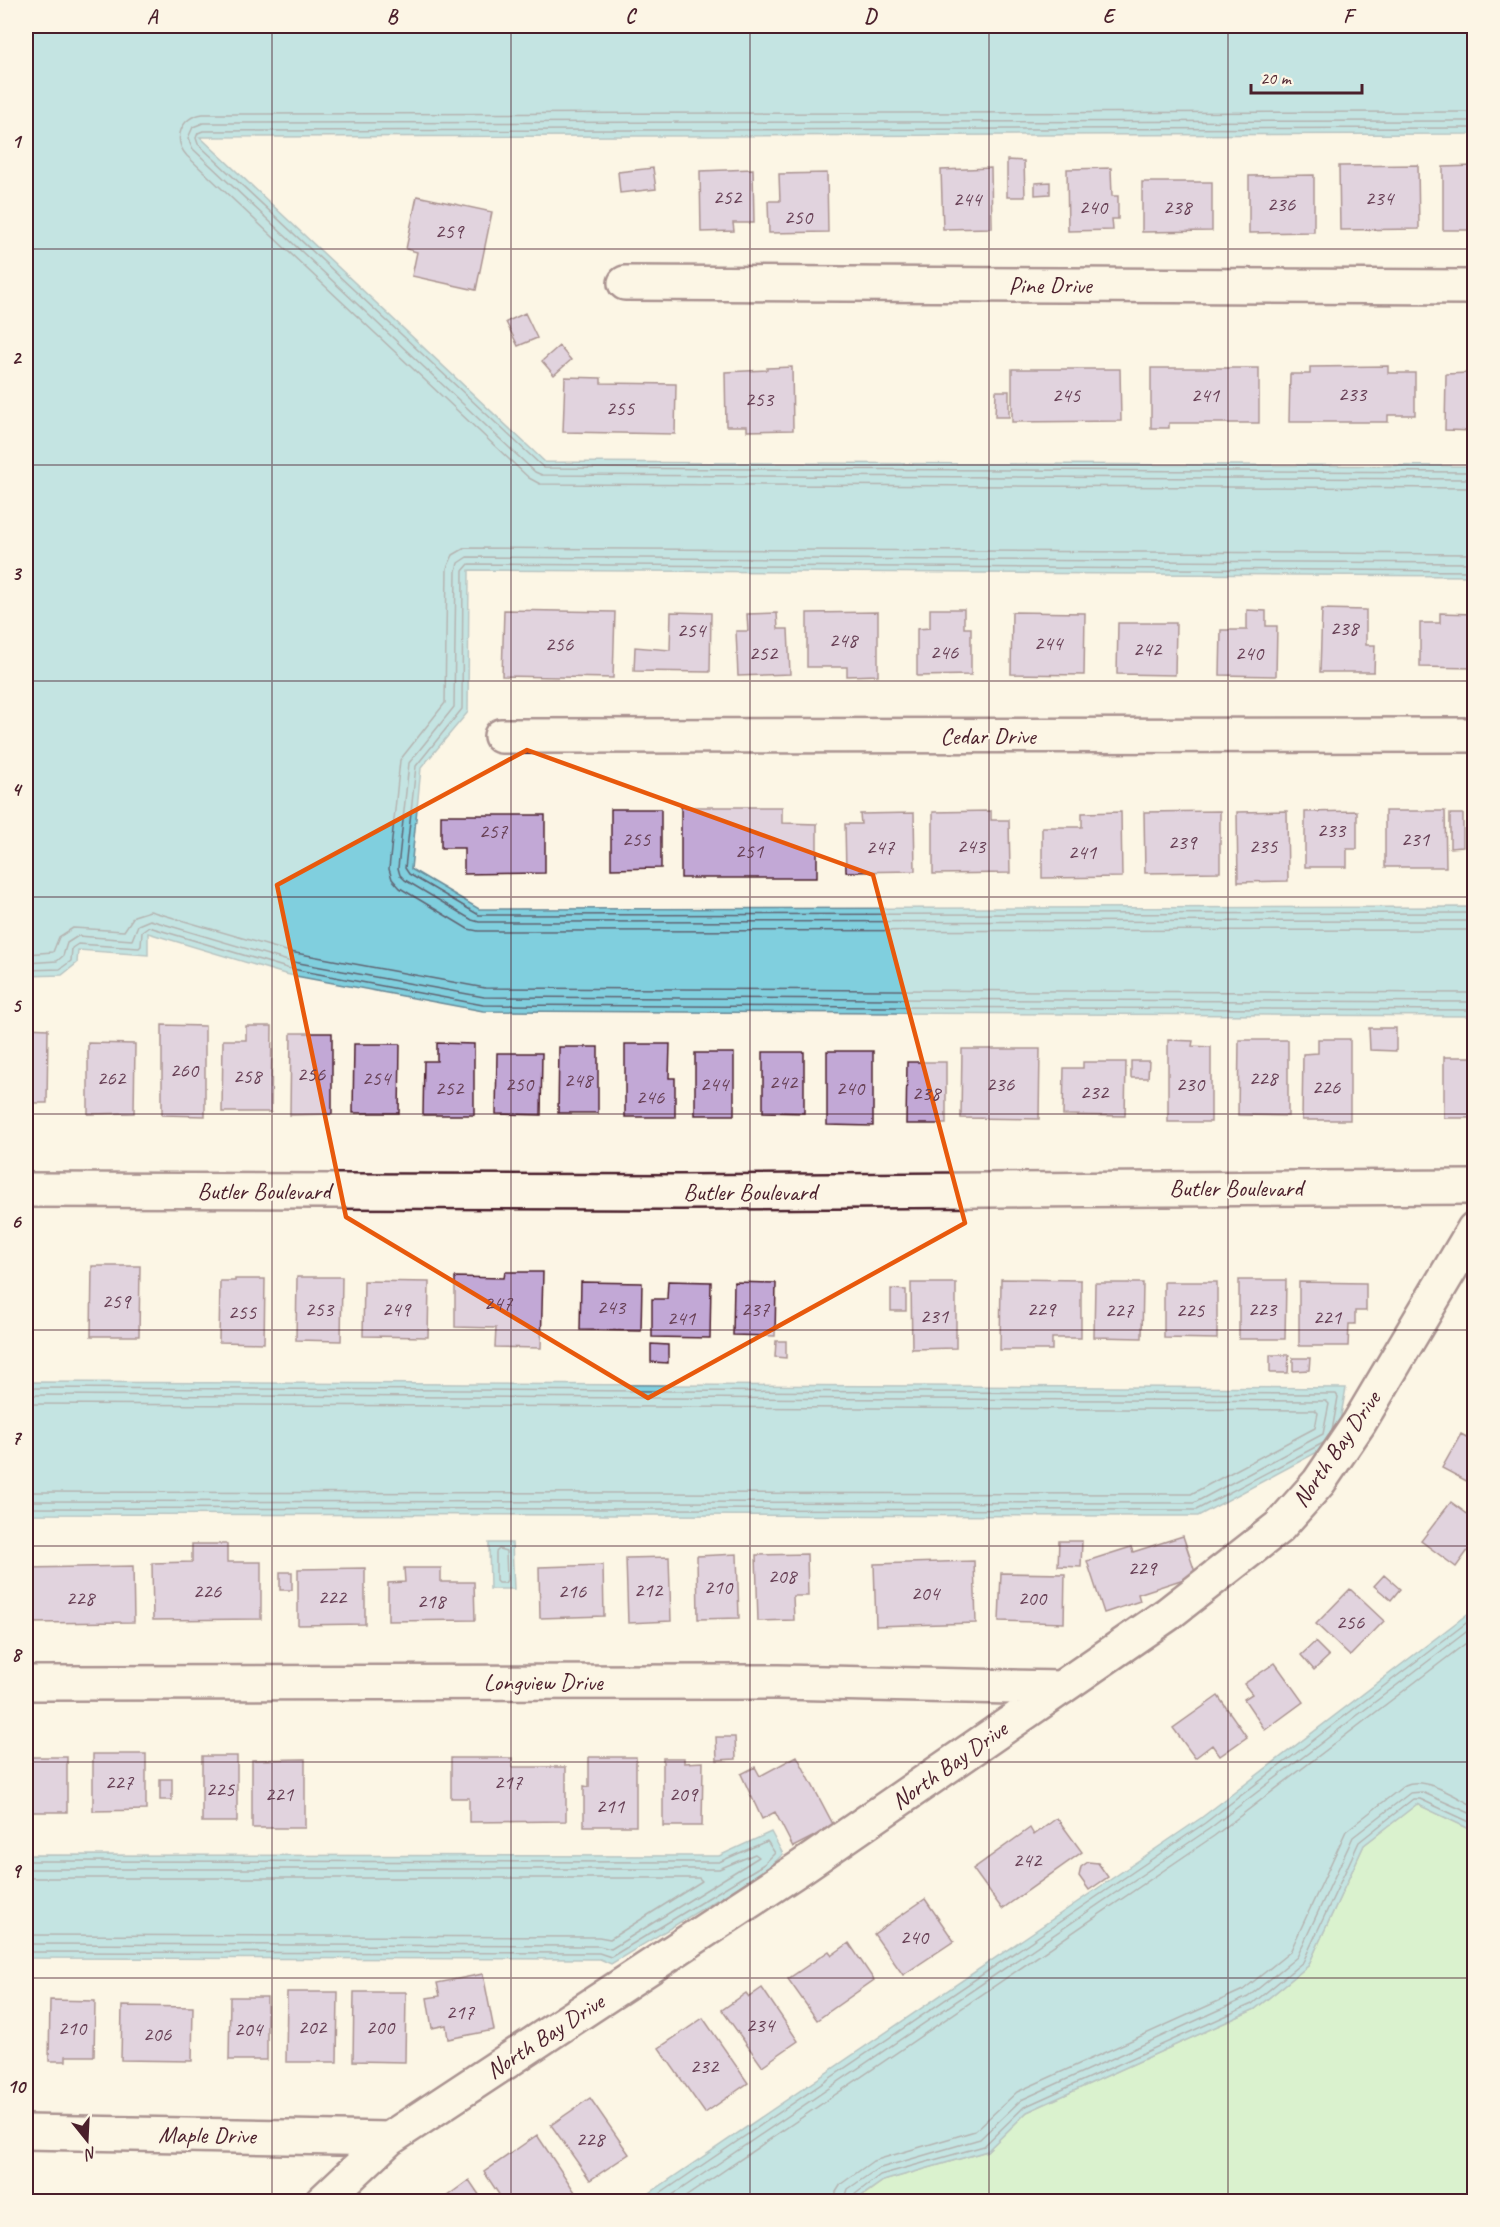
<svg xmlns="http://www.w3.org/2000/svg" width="1500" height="2227" font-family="Caveat,sans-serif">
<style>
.green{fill:#b1edb2;stroke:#7e866e;stroke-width:1.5}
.water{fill:#80cfde;stroke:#6a8996;stroke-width:1.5}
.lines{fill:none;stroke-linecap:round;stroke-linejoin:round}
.shore{stroke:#606573;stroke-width:1.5}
.building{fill:#c2a8d6;stroke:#4a1f2b;stroke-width:1.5}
.minor-casing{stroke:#4a1f2b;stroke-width:38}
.minor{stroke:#fcf5e5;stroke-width:33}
.marked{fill:none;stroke:#e8590c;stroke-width:4.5;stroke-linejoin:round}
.grid{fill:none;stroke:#4a1f2b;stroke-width:1.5;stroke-opacity:0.55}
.labels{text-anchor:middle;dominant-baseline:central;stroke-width:4.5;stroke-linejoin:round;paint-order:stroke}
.number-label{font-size:21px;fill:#684156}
.street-label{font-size:24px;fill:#4a1f2b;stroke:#fcf5e5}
.neatline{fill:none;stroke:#4a1f2b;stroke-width:2}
.grid-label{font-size:20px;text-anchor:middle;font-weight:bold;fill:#4a1f2b}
</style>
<rect width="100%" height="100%" fill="#fcf5e5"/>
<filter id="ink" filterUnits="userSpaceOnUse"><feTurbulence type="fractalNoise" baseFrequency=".0167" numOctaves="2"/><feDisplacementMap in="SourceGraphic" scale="12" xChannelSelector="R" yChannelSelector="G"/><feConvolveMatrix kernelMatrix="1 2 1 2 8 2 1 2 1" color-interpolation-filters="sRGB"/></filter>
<g filter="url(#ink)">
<!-- green -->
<path class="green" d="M1417 1804 1474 1831V2201L854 2202 883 2181 987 2151 1027 2112 1255 2009 1308 1966 1364 1845Z"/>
<!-- water -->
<path class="water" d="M26 26H1474V134L200 137 545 462 1474 466V576L469 570 468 712 421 768 411 869 479 909 1474 907V1016L483 1011 285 974 148 933V955L78 950 77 963 62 975 26 976Z
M26 1382 1346 1388 1336 1442 1198 1516 26 1514Z
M489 1543H512L514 1589H490Z
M1474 1609V1831L1417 1804 1364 1845 1308 1966 1255 2009 1027 2112 987 2151 883 2181 854 2201H638L1201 1818Z
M771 1832 783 1854 768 1869 611 1964 600 1959 26 1958V1855L719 1856Z"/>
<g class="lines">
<!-- shore -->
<path class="shore" d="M1474 112 203 114C181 117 172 139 187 156L529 478 540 484 1474 488
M1474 121 203 123 193 127 188 138 193 149 535 472 542 475 1474 479
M1474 128 203 131 198 133 196 138 198 144 544 468 1474 472
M1474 554 465 548 453 555 447 568 445 703 400 760 389 869 392 879 400 888 468 929 478 931 1474 930
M1474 563 467 557 458 563 456 571 454 707 409 763 398 868 400 875 405 880 472 920 479 922 1474 921
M1474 571 469 564 463 571 462 709 416 766 405 868 409 874 479 915 1474 913
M26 954 53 952 59 937 73 928 124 931 134 916 150 911 290 952 485 988 1474 993
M26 963 57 961 63 956 67 943 78 936 132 940 138 925 150 920 288 961 484 997 1474 1002
M26 970 60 969 71 961 72 948 78 944 139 948 141 946 142 932 149 927 287 968 483 1005 1474 1010
M26 1388 1336 1394 1338 1397 1332 1431
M26 1395 1326 1401 1329 1404 1323 1434 1194 1503 26 1501
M26 1404 1315 1410 1318 1413 1315 1428 1191 1494 26 1492
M26 1508 1196 1510 1325 1442
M499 1549 506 1551 507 1580 505 1583H498L496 1581V1552Z
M26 1861 719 1862 767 1841 775 1853 764 1864 611 1957 599 1953 26 1952
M26 1869H719L755 1854 759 1857 611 1949 599 1946 26 1944
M26 1878H699L702 1881 610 1939 599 1937 26 1935
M648 2202 1205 1823 1474 1617
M662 2202 1209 1829 1474 1626
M678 2202 1214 1836 1474 1637
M835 2202 836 2192 841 2184 873 2161 975 2131 1017 2092 1243 1990 1290 1952 1346 1831 1405 1785C1425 1776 1456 1797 1474 1806
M844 2202 848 2189 877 2169 980 2139 1021 2100 1248 1997 1297 1957 1353 1837 1410 1793 1422 1792 1474 1815
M851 2202 854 2195 880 2175 984 2146 1024 2107 1252 2004 1303 1962 1359 1842 1413 1799H1420L1474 1824"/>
</g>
<!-- building -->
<path class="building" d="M1007 160 1024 161 1025 197H1007Z
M1418 165 1419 229 1340 230 1339 166Z
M1474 166V230H1443V167Z
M653 168 656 189 620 193 618 172Z
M991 168 992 228 943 229 941 170Z
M1111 168 1112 196H1118V219H1112L1113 230 1068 231 1067 169Z
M753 169 754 223H733L734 231 701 232 700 171Z
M827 173 828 232 769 233 768 201H780L779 174Z
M1314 175V232L1249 233V176Z
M1050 182V194L1035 195V183Z
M1142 182H1212V231L1142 232Z
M417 196 492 212 476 290 412 276 417 252 406 249Z
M525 313 537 338 518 346 506 322Z
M559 346 571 360 554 375 542 361Z
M1388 366V373H1415V415H1388V422H1289L1290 374H1310V367Z
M792 367 793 430 747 431V426H726L725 372 767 370V368Z
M1151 368H1259V423H1169V428H1151Z
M1012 369H1120L1121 421 1012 422Z
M1468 369H1474V431L1445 430 1446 374 1468 373Z
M565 377 601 378V383L676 384 675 434 563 432Z
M996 391H1009V417H995Z
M930 609H964V628H971V675L917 676V629L930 628Z
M1322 609 1366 610V645H1375L1374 672H1320Z
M504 610 615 612 613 678 502 676Z
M1247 610 1266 611V626H1277L1276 676 1220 675 1221 630H1247Z
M671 612 711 613 710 672 634 671 635 647 670 650Z
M878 612V675L847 676V667H807V613Z
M1012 612 1085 613 1084 675 1011 674Z
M777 613 778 629H788L790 674 738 676 736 631H748L747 614Z
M1440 613 1474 614V668L1420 667V623H1440Z
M1118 623H1176L1175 675 1117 674Z
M681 807H782V823L817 824V878H681Z
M611 809H661V868L611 869Z
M991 811V820H1009L1010 873 933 874V812Z
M1220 811V872L1145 873 1144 812Z
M1287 811 1288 881 1238 882 1237 812Z
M1357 811V849H1347V867H1305V812Z
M1385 811H1445L1446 867H1385Z
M1121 812 1122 877 1042 878V827H1082V813Z
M914 813 915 871 846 872 845 824H861L860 814Z
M1450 814H1463V847L1450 848Z
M441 815H545V873L464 874V848H441Z
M162 1025 205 1026V1116L162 1115Z
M246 1026H272L271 1112H222L223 1040H246Z
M26 1028 48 1029 47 1103H28V1113H26Z
M1369 1028H1396V1051L1370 1050Z
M291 1033H332V1114L290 1115Z
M1318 1039H1350V1120H1302L1303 1054 1318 1053Z
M1168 1040 1193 1041 1192 1046 1211 1047V1122H1168Z
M1239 1040H1288V1116L1238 1115Z
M88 1043 135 1044 134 1113 88 1114Z
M437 1043 474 1044V1115H423L424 1061H437Z
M354 1044H400L399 1113H353Z
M625 1044H670L669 1078H675V1117H625Z
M559 1047H598V1113H558Z
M962 1049H1040L1039 1119 961 1118Z
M827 1051H873V1126L827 1125Z
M763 1052H804V1113L763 1112Z
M497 1053H542L541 1115 496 1114Z
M695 1053H734V1115H695Z
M1444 1057H1474V1118H1444Z
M1131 1061H1149L1148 1078H1131Z
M907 1062H946V1124H906Z
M1083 1062H1126L1125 1116 1063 1115 1064 1068H1083Z
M92 1266H140L139 1336H91Z
M505 1272H543L541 1348 495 1347 496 1328 455 1327V1277L504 1278Z
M297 1277H342L341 1341 296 1340Z
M235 1279H265L264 1343 219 1342 220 1281H235Z
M1001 1279 1081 1280V1338H1052V1350H1000Z
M1239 1280H1286L1285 1339H1239Z
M364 1281 429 1282 428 1337 363 1336Z
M668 1281 711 1282 710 1338 652 1337V1299H667Z
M581 1282 642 1283 641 1331 580 1330Z
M734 1282 776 1283 775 1336 733 1335Z
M1164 1282H1217V1339L1164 1338Z
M1299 1282 1366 1283V1311H1355V1324H1349L1348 1346H1299Z
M911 1283H956V1348L912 1349Z
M1095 1283H1143L1142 1338 1094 1337Z
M891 1289 906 1290V1311H891Z
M776 1341H786V1358L775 1357Z
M651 1344 668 1345V1363L651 1362Z
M1270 1355H1289L1288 1373H1270Z
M1293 1358H1310L1309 1370 1293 1371Z
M1461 1434 1474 1441V1485L1442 1468Z
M1451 1502 1474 1519V1542L1456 1567 1421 1541Z
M1183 1536 1196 1575 1138 1594 1140 1601 1104 1613 1087 1561 1131 1547 1133 1552Z
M1059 1541H1082L1081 1567 1058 1566Z
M192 1544H227V1562H261V1619L153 1620 152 1563 192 1562Z
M737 1554 739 1618 698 1619 697 1556Z
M807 1554 808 1596H793L794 1620 758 1621 756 1555Z
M669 1557 671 1621 628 1623 626 1558Z
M974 1561 976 1623 876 1626 874 1564Z
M603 1565 604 1616 540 1618 539 1567Z
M133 1566 134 1622 26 1623V1568Z
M365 1568V1624L298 1625V1569Z
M404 1568H441V1582H474L475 1620 388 1621V1583L405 1582Z
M280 1572H292V1590H280Z
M1001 1573 1065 1574 1064 1623 999 1621Z
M1384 1575 1400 1589 1391 1600 1374 1586Z
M1350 1589 1384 1621 1350 1656 1316 1624Z
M1315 1642 1329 1656 1314 1670 1301 1655Z
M1275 1663 1303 1702 1265 1730 1244 1699 1252 1694 1244 1684Z
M1218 1696 1247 1737 1220 1756 1212 1745 1195 1758 1173 1728Z
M716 1737H735L736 1759 717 1760Z
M93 1754H146V1810L93 1811Z
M202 1756H237V1822H202Z
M797 1756 834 1826 793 1847 775 1812 762 1819 741 1774 755 1767 760 1776Z
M26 1757H67V1812H26Z
M589 1757H636V1826H584V1786L589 1787Z
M451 1758H512V1767H566V1821L469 1822V1798H451Z
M663 1758H684V1763L703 1762 702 1826H663Z
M305 1759V1828H252V1760Z
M160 1779H172V1800H160Z
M1057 1818 1082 1852 1002 1909 973 1869 1030 1828 1034 1835Z
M1088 1862 1098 1863 1108 1877 1089 1890 1079 1876 1081 1867Z
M925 1899 954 1941 903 1975 874 1934Z
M849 1943 874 1980 817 2020 788 1979 829 1951 832 1955Z
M483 1974 494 2030 448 2039 446 2025 432 2028 427 1998 440 1996 437 1983Z
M762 1988 798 2041 762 2066 722 2010 746 1993 749 1997Z
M287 1992H338L337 2062H286Z
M354 1992H406L405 2062 353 2061Z
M230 1997H267V2060H229Z
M50 2000 95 2001 94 2056H66V2061H49Z
M122 2006 193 2007 192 2061 121 2060Z
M703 2018 748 2083 705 2113 659 2048Z
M590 2098 629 2154 590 2180 551 2125Z
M537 2135 575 2192 562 2202H504L484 2172Z
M469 2180 484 2202H439Z"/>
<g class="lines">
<!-- minor casing -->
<g class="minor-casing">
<path id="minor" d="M625 283 1474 287
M501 736 1474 735
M26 1190 678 1192 1474 1187
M26 1683 778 1682 1061 1688
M26 2132 389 2139
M322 2202 389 2139 803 1866 1168 1614 1279 1527 1319 1482 1359 1423 1474 1229"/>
</g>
<!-- minor -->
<use href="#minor" class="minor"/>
</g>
</g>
<!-- marked area -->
<path d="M0 0H1500V2227H0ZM527 750 873 875 965 1223 648 1398 346 1217 277 885Z" fill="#fcf5e5" fill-opacity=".55" fill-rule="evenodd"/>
<path class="marked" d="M527 750 873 875 965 1223 648 1398 346 1217 277 885Z"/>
<!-- grid -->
<path class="grid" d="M272 26V2202M511 26V2202M750 26V2202M989 26V2202M1228 26V2202M26 249H1474M26 465H1474M26 681H1474M26 897H1474M26 1114H1474M26 1330H1474M26 1546H1474M26 1762H1474M26 1978H1474"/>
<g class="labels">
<!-- number labels -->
<g class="number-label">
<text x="727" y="197">252</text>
<text x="1379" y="198">234</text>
<text x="967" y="199">244</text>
<text x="1281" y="204">236</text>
<text x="1093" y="207">240</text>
<text x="1177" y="207">238</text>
<text x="798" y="217">250</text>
<text x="449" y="231">259</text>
<text x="1352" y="394">233</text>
<text x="1066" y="395">245</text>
<text x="1205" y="395">241</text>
<text x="759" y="399">253</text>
<text x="620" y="408">255</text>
<text x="1344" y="628">238</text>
<text x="691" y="630">254</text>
<text x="843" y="640">248</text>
<text x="1048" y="643">244</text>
<text x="559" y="644">256</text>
<text x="1147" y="649">242</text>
<text x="944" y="652">246</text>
<text x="763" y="653">252</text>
<text x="1249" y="653">240</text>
<text x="1331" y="830">233</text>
<text x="493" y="831">257</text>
<text x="636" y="839">255</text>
<text x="1415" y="839">231</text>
<text x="1182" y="842">239</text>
<text x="971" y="846">243</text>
<text x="1263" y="846">235</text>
<text x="880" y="847">247</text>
<text x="749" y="851">251</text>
<text x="1082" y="852">241</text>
<text x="184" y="1070">260</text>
<text x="311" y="1074">256</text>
<text x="247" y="1076">258</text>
<text x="111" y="1078">262</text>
<text x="376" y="1078">254</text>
<text x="1263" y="1078">228</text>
<text x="578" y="1080">248</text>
<text x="783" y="1082">242</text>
<text x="519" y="1084">250</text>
<text x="714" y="1084">244</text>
<text x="1000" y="1084">236</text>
<text x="1190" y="1084">230</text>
<text x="1326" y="1087">226</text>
<text x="449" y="1088">252</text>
<text x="850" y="1088">240</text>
<text x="1094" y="1092">232</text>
<text x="926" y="1093">238</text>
<text x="650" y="1097">246</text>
<text x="116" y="1301">259</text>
<text x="498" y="1303">247</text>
<text x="611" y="1307">243</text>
<text x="319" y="1309">253</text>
<text x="396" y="1309">249</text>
<text x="755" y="1309">237</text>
<text x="1041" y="1309">229</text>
<text x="1262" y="1309">223</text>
<text x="1119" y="1310">227</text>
<text x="1190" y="1310">225</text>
<text x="242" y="1312">255</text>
<text x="934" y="1316">231</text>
<text x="1327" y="1317">221</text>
<text x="681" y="1318">241</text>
<text x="1142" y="1568">229</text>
<text x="782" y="1576">208</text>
<text x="718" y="1587">210</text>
<text x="648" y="1590">212</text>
<text x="207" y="1591">226</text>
<text x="572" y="1591">216</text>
<text x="925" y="1593">204</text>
<text x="332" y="1597">222</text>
<text x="80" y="1598">228</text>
<text x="1032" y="1598">200</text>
<text x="431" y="1601">218</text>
<text x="1350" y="1622">256</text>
<text x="119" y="1782">227</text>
<text x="508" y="1782">217</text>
<text x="220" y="1789">225</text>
<text x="279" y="1794">221</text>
<text x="683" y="1794">209</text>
<text x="610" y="1806">211</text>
<text x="1027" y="1860">242</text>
<text x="914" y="1937">240</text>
<text x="460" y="2012">217</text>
<text x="760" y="2025">234</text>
<text x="312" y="2027">202</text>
<text x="380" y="2027">200</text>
<text x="72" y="2028">210</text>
<text x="248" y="2029">204</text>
<text x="157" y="2034">206</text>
<text x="704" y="2066">232</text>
<text x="590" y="2139">228</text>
</g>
<!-- street labels -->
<g class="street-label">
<text x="1050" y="285">Pine Drive</text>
<text x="988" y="736">Cedar Drive</text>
<text x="1236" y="1188">Butler Boulevard</text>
<text x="264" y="1191">Butler Boulevard</text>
<text x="750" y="1192">Butler Boulevard</text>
<text transform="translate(1336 1449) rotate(-55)">North Bay Drive</text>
<text x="543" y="1682">Longview Drive</text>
<text transform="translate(949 1765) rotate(-35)">North Bay Drive</text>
<text transform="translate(545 2036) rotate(-33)">North Bay Drive</text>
<text transform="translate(207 2135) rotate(1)">Maple Drive</text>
</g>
</g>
<!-- margin -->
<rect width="1500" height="2227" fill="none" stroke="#fcf5e5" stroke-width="66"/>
<!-- north arrow -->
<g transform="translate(87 2140) rotate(162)" stroke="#fcf5e5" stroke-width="4.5" paint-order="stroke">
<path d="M0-4.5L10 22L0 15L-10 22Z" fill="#4a1f2b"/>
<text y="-9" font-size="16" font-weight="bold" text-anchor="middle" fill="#4a1f2b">N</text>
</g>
<!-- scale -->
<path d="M1251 84v9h111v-9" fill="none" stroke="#4a1f2b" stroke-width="3"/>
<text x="1260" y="84" font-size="18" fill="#4a1f2b" stroke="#fcf5e5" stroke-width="4.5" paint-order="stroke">20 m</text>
<rect x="33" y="33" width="1434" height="2161" class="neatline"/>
<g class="grid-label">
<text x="152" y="23">A</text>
<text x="392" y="23">B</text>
<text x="630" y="23">C</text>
<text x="870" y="23">D</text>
<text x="1108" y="23">E</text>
<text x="1348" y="23">F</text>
<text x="16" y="148">1</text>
<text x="16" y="364">2</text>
<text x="16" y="580">3</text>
<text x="16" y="796">4</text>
<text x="16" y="1012">5</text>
<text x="16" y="1228">6</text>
<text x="16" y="1444">7</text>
<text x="16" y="1661">8</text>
<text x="16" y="1877">9</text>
<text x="16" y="2093">10</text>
</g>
</svg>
